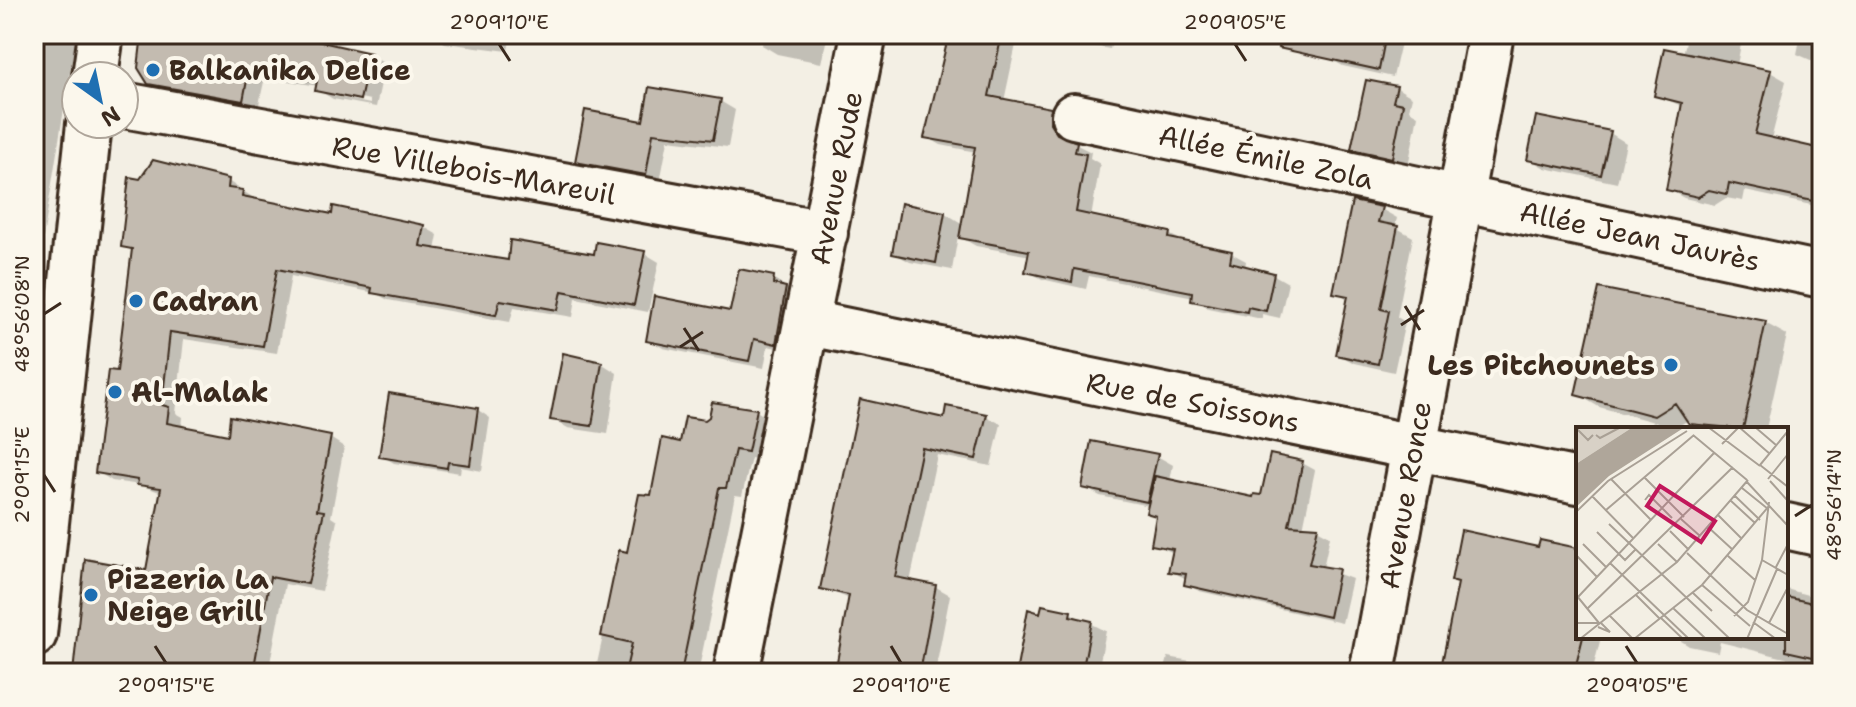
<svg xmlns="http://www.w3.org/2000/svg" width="1856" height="707" font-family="'Shantell Sans',sans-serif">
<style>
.shadow{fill:#0003;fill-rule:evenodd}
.building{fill:#c3bbb0;stroke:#3b2a1e;stroke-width:2}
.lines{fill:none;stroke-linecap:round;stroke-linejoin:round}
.minor-casing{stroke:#3b2a1e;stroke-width:50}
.major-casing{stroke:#3b2a1e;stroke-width:50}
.minor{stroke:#fbf7ec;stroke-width:44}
.major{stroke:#fbf7ec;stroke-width:44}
.ticks{fill:none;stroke:#3b2a1e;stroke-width:3}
.poi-dot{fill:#1f6fb2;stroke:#fbf7ec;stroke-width:3}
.labels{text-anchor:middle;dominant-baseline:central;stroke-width:8;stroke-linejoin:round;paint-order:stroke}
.poi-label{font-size:28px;font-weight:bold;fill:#3b2a1e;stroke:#fbf7ec;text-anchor:start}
.street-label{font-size:28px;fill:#3b2a1e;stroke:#fbf7ec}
.inset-road{fill:none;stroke:#a9a095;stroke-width:2}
.view{fill:#c2185b;fill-opacity:0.15;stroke:#c2185b;stroke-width:4}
.inset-edge{fill:none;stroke:#3b2a1e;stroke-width:4}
.neatline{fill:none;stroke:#3b2a1e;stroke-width:3}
.ticks-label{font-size:20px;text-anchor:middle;fill:#3b2a1e}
</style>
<rect width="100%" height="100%" fill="#f3efe4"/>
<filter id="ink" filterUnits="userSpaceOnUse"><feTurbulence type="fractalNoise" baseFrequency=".0125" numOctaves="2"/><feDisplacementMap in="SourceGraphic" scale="16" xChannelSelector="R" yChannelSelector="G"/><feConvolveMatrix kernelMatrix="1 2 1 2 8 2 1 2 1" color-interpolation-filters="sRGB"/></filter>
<g filter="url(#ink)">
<!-- shadow -->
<path class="shadow" d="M34 34H87L86 44 75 41 41 251 34 250Z
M144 34H335L333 47 370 55 385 64 376 107 333 99 318 90V86L265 77 258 109 166 92 149 82ZM332 92 370 100V104L332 96Z
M429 34H511L508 51 445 43Z
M764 34H828L821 63 777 54 762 45Z
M951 34 1018 35 1004 101 1050 110 1065 118 1064 133 1069 141 1091 152 1090 158 1100 164 1091 218 1169 234 1184 242 1231 253 1246 261 1245 268 1274 275 1288 283 1280 318 1262 314V319L1208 308 1194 297 1089 276 1086 289 1042 279 1028 271 1031 256 976 246 958 236 952 270 910 262 894 253 902 205 945 213 963 224 976 152 941 145 927 137Z
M1033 34H1114L1110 49Z
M1334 34H1403L1393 77 1343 66 1328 58Z
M1688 34H1743L1737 65 1770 72 1786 81 1771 140 1822 154V225L1813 220 1816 206 1745 191 1743 201 1726 198 1715 205 1684 198 1668 189 1684 107 1656 95 1683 54Z
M1801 34H1822V65L1797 54Z
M1367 82 1397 88 1412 97 1409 110 1418 115 1408 166 1370 158 1354 148Z
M720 101 735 110 728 147 668 140 660 182 592 169 578 161 645 123Z
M1610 133 1626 143 1617 183 1545 168 1529 159Z
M228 181 258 201 333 216 335 208 424 227 438 235 435 250 509 263 644 253 659 262 648 312 576 298 573 317 514 307 510 322 388 300 375 293 291 276 277 353 184 339 176 413 183 417 182 428 229 438H330L344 447 331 517 337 521 322 591 285 584 270 663 253 660 250 673H75L148 572 162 493 141 485 112 481 98 472 118 373 134 252 123 246Z
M1381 209 1397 218 1395 227 1413 237 1397 317 1405 322 1394 372 1354 363 1338 354 1350 300 1336 292Z
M773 278 800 297 790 351 768 346 764 368 663 348 649 340 732 313Z
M1765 323 1787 335 1766 429H1701L1688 420 1676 428 1599 407 1577 394Z
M601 363 617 373 608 434 568 428 552 419Z
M34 388 47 396 34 453Z
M862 402 945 421 986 416 1001 424 991 466 937 455 910 582 936 587 950 595 935 673H800L802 664 837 671 850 599 822 588Z
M478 410 490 418 482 471 461 467 460 473 394 463 382 456Z
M756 411 772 420 764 460 751 458 742 496 735 495 698 673H595L621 553 629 554 652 498 682 444 705 422Z
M1093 443 1157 456 1173 465 1170 481 1254 499 1263 498 1302 463 1315 470 1303 528 1317 529 1330 536 1323 568 1352 579 1342 623 1199 591 1186 584 1187 579 1170 571 1174 553 1153 544 1158 518 1148 512 1149 506 1100 496 1084 487Z
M1540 550H1578V637H1601L1592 673H1441Z
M1786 589 1822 599V667L1720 642 1718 652 1689 646 1675 637H1786Z
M1070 613 1106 631 1098 671 1073 665 1071 673H1019L1042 616Z
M1168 657 1253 672 1255 673H1164Z"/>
<!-- building -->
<path class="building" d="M142 34H318L317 41 371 53 360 100 315 91 317 81 249 70 243 101 148 84 138 68Z
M949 34H1002L989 96 1051 108 1050 123 1057 134 1077 142 1075 152 1086 154 1076 212 1170 232 1169 238 1232 251 1230 262 1274 273 1266 311 1248 307 1247 312 1191 301 1192 292 1074 269 1072 282 1025 272 1029 251 959 238 975 147 924 138Z
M1279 34H1386L1379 70 1278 48Z
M1664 48 1771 70 1755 134 1822 149V203L1729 183 1727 194 1709 190 1698 197 1666 190 1682 103 1654 96Z
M1366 80 1397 86 1393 102 1403 104 1392 158 1351 149Z
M649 87 721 99 713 140 653 133 646 175 575 162 585 110 643 121Z
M1536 116 1611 131 1601 175 1527 160Z
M153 160 229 179 228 188 243 190 242 196 332 214 333 206 424 225 420 246 508 260 510 240 594 254 596 242 645 251 634 305 562 291 558 310 500 300 496 315 371 293 372 288 277 269 263 346 170 332 162 405 169 407 167 423 228 435 230 416 331 436 317 510 324 511 308 584 270 577 253 673H73L85 559 146 570 161 488 137 485 138 480 95 473 108 370 117 371 132 249 121 247 129 177 140 179Z
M1352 201 1382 207 1378 222 1398 226 1381 309 1389 311 1378 364 1336 355 1348 296 1333 293Z
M901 203 945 212 936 263 892 254Z
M739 269 774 276 773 284 786 287 776 344 754 339 749 361 646 341 654 296 730 311Z
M1599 288 1766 321 1743 429 1689 424 1675 403 1654 416 1575 395Z
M563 353 602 362 592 426 550 420Z
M389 393 478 408 470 465 448 462 447 468 379 457Z
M860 399 944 418 946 406 987 414 976 459 922 448 895 577 936 585 920 673H835L849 595 820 589Z
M712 402 757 409 748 452 735 450 726 488H719L681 673 626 669 632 643 601 636 619 550 627 552 639 494 651 495 662 438 680 442 685 417 705 420 709 417Z
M1091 441 1158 454 1147 502 1082 488Z
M1270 454 1303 461 1289 525 1318 527 1309 564 1339 569 1329 617 1184 585 1186 574 1168 572 1173 549 1151 545 1156 516 1146 513 1155 476 1253 497 1254 494 1261 495Z
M1461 530 1538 547 1540 540 1578 548V637H1583L1574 673H1440L1458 583 1451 581Z
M1786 597 1822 605V659L1786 651Z
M1042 605 1071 611 1070 616 1092 621 1082 673H1016L1028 609 1040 613Z"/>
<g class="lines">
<!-- minor casing -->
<g class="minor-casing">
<path id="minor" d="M124 105 825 233
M1074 116 1822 275
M809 323 1578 481
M1786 526 1822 534
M736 673 864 34
M1372 673 1491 34"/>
</g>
<!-- major casing -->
<g class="major-casing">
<path id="major" d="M95 76 101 34
M34 634 89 124"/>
</g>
<!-- minor -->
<use href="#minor" class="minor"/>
<!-- major -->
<use href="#major" class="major"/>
</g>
</g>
<!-- ticks -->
<path class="ticks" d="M499 44 510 61M1235 44 1246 61M1405 306 1420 330M44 314 61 303M1401 325 1424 310M684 328 699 351M680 347 703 332M44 475 55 492M1795 516 1812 505M155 646 166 663M891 646 901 663M1626 646 1637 663"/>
<!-- markers -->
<g class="poi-dot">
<circle cx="153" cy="70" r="8"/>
<circle cx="136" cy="301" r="8"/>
<circle cx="1671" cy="365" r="8"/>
<circle cx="115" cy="392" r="8"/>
<circle cx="91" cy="595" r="8"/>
</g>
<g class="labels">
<!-- poi labels -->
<g class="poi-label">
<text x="169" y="70">Balkanika Delice</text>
<text x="152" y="301">Cadran</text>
<text x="1655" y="365" text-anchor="end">Les Pitchounets</text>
<text x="131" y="392">Al-Malak</text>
<text x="107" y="579">Pizzeria La<tspan x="107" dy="32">Neige Grill</tspan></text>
</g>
<!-- street labels -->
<g class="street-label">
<text transform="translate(1266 157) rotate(12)">Allée Émile Zola</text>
<text transform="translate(474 170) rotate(10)">Rue Villebois-Mareuil</text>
<text transform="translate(836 178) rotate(-79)">Avenue Rude</text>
<text transform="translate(1640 236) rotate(12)">Allée Jean Jaurès</text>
<text transform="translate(1193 402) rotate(11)">Rue de Soissons</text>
<text transform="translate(1405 495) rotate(-80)">Avenue Ronce</text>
</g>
</g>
<!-- overview -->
<g transform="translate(1576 427)">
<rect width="212" height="212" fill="#f3efe4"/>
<path d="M0 0H57L0 37Z" fill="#d8d1c6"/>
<path d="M57 0H109L33 49 0 80V37Z" fill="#afa69a"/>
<path class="inset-road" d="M132 0 184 39M163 0 194 27M179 0 200 18M0 1 12 13 17 8M20 8 24 11 45 0M117 8 171 53M146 17 163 0M184 38 212 60M184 38 212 4M68 50 108 90M35 52 75 93M192 52 212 27M170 54 212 99M194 54 212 74M166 61 192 82M158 68 184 93M16 69 57 111M69 73 73 68 96 91M154 73 179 96M30 83 118 8M0 85 32 54 111 4M142 88 166 112M105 92 124 109M33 97 154 212M132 100 157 123M94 104 113 123M21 105 49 133 60 122M7 117 30 140M82 117 101 135M111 126 171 183 212 207M0 128 21 150M152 129 179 153M186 133 212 148M34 136 64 165M200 140 212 117M126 158 174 199M64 165 113 212M117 166 136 184M60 168 84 192M1 169 23 196M2 170 138 26M12 181 157 40M97 181 130 212M34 189 57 212M158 189 172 175 186 133 193 75M85 191 107 212M177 195 200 212M0 196H25L34 205 22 200M193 196 212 160M4 212 101 135 172 53M58 212 126 158 193 79M171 212 201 142"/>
<path class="view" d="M84 59 139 94 125 115 71 79Z"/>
<rect width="212" height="212" class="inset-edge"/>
</g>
<!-- margin -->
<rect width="1856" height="707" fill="none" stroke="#fbf7ec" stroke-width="88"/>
<!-- north arrow -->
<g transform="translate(100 100) rotate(147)"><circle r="38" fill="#fbf7ec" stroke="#aea59a" stroke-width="2"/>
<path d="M0-6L14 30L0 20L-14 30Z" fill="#1f6fb2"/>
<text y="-12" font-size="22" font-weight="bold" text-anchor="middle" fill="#3b2a1e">N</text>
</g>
<rect x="44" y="44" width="1768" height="619" class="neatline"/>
<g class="ticks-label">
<text x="499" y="29">2°09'10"E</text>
<text x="1235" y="29">2°09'05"E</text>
<text transform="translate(22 314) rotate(-90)" y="7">48°56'08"N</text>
<text transform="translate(22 475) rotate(-90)" y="7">2°09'15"E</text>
<text transform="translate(1834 505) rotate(-90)" y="7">48°56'14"N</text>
<text x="166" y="692">2°09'15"E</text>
<text x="901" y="692">2°09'10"E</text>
<text x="1637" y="692">2°09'05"E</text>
</g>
</svg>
